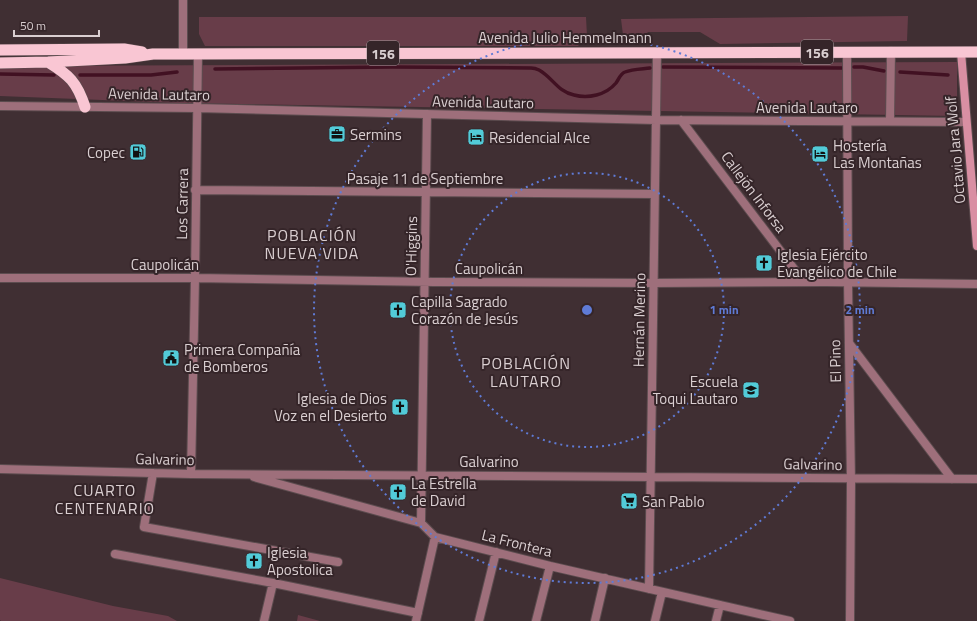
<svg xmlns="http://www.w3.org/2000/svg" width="977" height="621" font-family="'Titillium Web',sans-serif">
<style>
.green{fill:#683d49}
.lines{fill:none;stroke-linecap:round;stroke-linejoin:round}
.stream{stroke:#411122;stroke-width:3.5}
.minor-casing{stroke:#5c4c4f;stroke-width:10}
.secondary-casing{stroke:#5c4c4f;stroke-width:10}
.trunk-casing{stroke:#5c4c4f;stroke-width:12}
.minor{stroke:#9e6f7b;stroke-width:8}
.secondary{stroke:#d98fa3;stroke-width:8}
.trunk{stroke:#f9c6d3;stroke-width:11}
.ring{fill:none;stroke:#5f7bd6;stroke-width:2;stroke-dasharray:2 4}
.labels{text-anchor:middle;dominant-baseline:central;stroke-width:4;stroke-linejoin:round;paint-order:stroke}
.shield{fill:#352529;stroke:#a89c9f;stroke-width:1}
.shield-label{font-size:14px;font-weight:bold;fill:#dacfd1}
.street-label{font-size:15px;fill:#dacfd1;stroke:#352529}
.poi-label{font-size:15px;fill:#dacfd1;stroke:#352529;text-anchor:start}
.neighbourhood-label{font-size:16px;letter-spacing:1px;fill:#dacfd1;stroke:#352529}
.centre{fill:#5f7bd6;stroke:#352529;stroke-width:2}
.ring-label{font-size:12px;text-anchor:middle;font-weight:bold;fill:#5f7bd6;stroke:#352529;stroke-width:4;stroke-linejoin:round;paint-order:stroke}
</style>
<rect width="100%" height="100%" fill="#402f33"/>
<!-- green -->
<path class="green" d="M908 16 907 41 720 44 700 32H648L642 38 627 39 623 35 621 19Z
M199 17H586L587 36 578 46H205L199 34Z
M957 62V116L179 103 0 96V66Z
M0 578 113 606 168 616 177 621H1L0 620Z
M298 615 320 621H297Z"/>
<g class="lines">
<!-- stream -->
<path class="stream" d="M663 67 842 68
M854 67H863L884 71
M215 69 392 67 531 68C533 68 537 69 539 70 552 77 558 92 574 95 588 99 606 95 616 83 619 79 620 74 625 72 632 69 642 69 650 68
M900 72 948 75
M0 74 54 75
M80 75H151L177 72"/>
<!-- minor casing -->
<g class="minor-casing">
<path id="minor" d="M847 52 848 282 851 483 850 621
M183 54V0
M0 106 197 108 656 120 966 122
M681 120 804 282
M890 121 891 51
M195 190 655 194
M0 278H195L434 282 653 283 826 282 977 284
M849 343 952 479
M0 469 191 474 977 479
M153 473 144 527 338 562
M191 474 195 278 198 54
M254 477 421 523 435 537 550 566 790 621
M421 523 427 114
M115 554 273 583 418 613
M649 589 657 52
M264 621 273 583
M416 621 435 537
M479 621 496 552
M536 621 550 566
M595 621 605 578
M655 621 662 592
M716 621 720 605"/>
</g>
<!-- secondary casing -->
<g class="secondary-casing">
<path id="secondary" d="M961 52 977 246"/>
</g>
<!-- trunk casing -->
<g class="trunk-casing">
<path id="trunk" d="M0 50 124 49 142 52
M48 62C69 75 77 82 85 107
M0 63 48 62 125 58 153 54H183L977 52"/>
</g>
<!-- minor -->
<use href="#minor" class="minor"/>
<!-- secondary -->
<use href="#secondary" class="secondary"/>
<!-- trunk -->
<use href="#trunk" class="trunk"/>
</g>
<!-- distance rings -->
<g class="ring">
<circle cx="587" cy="310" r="137"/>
<circle cx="587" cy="310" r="273"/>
</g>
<!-- icons -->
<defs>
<g id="office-square" transform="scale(0.9)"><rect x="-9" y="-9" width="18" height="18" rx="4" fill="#52cbd8" stroke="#352529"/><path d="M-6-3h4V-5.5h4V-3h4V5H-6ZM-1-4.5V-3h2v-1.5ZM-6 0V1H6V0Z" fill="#111"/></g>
<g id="hotel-square" transform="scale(0.9)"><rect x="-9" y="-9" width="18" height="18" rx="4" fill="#52cbd8" stroke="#352529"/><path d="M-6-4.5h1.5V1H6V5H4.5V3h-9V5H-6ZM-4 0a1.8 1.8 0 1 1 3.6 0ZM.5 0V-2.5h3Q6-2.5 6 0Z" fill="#111"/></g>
<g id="fuel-square" transform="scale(0.9)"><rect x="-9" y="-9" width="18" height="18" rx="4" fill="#52cbd8" stroke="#352529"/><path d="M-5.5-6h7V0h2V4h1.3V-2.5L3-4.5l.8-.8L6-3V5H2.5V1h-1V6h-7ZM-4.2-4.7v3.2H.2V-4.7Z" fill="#111"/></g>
<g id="church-square" transform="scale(0.9)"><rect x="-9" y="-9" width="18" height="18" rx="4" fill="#52cbd8" stroke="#352529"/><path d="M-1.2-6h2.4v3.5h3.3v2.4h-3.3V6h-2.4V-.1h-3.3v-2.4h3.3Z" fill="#111"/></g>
<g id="civic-square" transform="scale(0.9)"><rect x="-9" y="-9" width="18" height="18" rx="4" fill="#52cbd8" stroke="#352529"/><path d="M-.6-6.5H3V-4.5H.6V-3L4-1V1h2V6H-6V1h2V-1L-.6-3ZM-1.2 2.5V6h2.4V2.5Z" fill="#111"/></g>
<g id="school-square" transform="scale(0.9)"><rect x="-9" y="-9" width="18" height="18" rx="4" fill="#52cbd8" stroke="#352529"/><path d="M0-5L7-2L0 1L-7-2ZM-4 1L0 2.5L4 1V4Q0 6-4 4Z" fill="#111"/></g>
<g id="supermarket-square" transform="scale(0.9)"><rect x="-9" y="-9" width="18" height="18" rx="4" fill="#52cbd8" stroke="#352529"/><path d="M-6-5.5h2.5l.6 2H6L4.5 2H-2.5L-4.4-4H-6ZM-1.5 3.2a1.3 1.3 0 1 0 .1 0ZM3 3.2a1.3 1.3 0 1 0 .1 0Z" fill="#111"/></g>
</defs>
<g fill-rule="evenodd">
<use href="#office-square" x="337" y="134"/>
<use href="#hotel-square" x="476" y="137"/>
<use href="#fuel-square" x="138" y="152"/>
<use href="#hotel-square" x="820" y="154"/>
<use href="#church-square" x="764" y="263"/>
<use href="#church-square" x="398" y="310"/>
<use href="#civic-square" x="171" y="358"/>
<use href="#school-square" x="751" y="390"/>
<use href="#church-square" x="400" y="407"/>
<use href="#church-square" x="398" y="492"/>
<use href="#supermarket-square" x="629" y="501"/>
<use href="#church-square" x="254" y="561"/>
</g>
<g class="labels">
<!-- shield labels -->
<g class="shield">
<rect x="801" y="40" width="32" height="24" rx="3"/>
<rect x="367" y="41" width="32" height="24" rx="3"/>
</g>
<g class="shield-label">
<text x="817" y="52">156</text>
<text x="383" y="53">156</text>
</g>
<!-- street labels -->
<g class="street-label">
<text x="565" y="37">Avenida Julio Hemmelmann</text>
<text transform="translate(159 94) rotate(1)">Avenida Lautaro</text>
<text transform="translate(483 102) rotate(1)">Avenida Lautaro</text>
<text x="807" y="107">Avenida Lautaro</text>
<text transform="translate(955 150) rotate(-95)">Octavio Jara Wolf</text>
<text x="425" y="178">Pasaje 11 de Septiembre</text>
<text transform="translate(754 192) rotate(53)">Callejón Inforsa</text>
<text transform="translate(182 204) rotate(-89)">Los Carrera</text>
<text transform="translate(411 246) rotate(-89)">O'Higgins</text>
<text x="165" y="264">Caupolicán</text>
<text x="489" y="268">Caupolicán</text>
<text transform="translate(639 320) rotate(-89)">Hernán Merino</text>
<text transform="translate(835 361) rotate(-91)">El Pino</text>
<text transform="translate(165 459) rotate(1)">Galvarino</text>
<text x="489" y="461">Galvarino</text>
<text transform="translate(813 464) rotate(1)">Galvarino</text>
<text transform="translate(517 543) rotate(14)">La Frontera</text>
</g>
<!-- poi labels -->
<g class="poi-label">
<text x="350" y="134">Sermins</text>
<text x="489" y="137">Residencial Alce</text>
<text x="833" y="145">Hostería<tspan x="833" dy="17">Las Montañas</tspan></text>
<text x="125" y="152" text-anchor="end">Copec</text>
<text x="777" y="254">Iglesia Ejército<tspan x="777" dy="17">Evangélico de Chile</tspan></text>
<text x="411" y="301">Capilla Sagrado<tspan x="411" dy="17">Corazón de Jesús</tspan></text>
<text x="184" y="349">Primera Compañía<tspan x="184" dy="17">de Bomberos</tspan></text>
<text x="738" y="381" text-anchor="end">Escuela<tspan x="738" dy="17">Toqui Lautaro</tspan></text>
<text x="387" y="398" text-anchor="end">Iglesia de Dios<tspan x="387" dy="17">Voz en el Desierto</tspan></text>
<text x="411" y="483">La Estrella<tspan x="411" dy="17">de David</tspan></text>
<text x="642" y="501">San Pablo</text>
<text x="267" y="552">Iglesia<tspan x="267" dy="17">Apostolica</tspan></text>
</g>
<!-- neighbourhood labels -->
<g class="neighbourhood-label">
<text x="312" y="235">POBLACIÓN<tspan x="312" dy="18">NUEVA VIDA</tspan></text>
<text x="526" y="363">POBLACIÓN<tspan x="526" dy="18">LAUTARO</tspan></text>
<text x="105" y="490">CUARTO<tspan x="105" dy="18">CENTENARIO</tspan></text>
</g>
</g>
<circle cx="587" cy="310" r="6" class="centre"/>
<g class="ring-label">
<text x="724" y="314">1 min</text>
<text x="860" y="314">2 min</text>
</g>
<!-- scale -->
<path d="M14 30v6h85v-6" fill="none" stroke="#dacfd1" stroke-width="2"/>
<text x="20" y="30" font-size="12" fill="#dacfd1" stroke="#352529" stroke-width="3" paint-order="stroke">50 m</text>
</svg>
